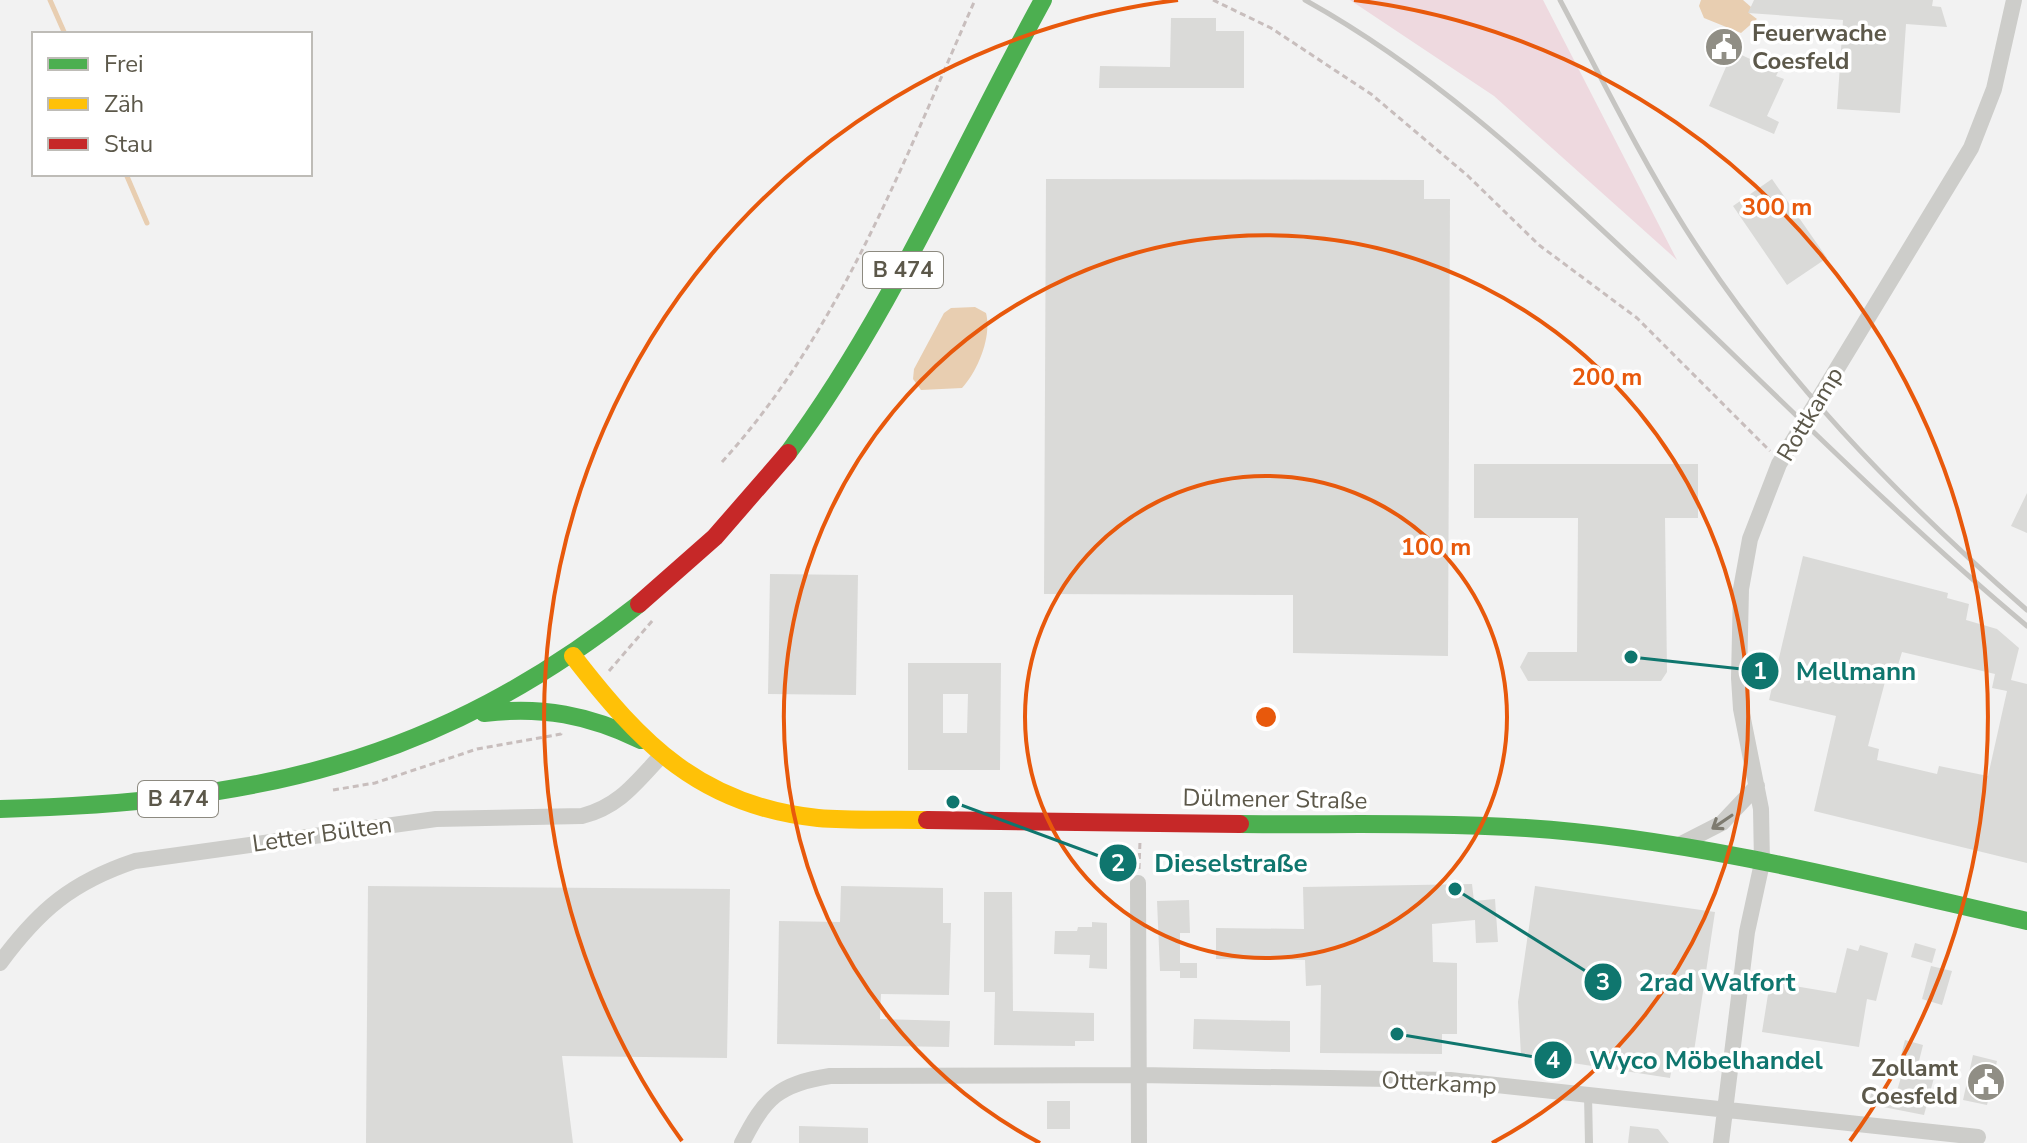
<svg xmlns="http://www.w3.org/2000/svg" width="2027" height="1143" font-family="'Nunito Sans',sans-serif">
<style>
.green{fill:#eed9df}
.water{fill:#e8ceb1}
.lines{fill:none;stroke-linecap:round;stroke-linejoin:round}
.stream{stroke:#e8ceb1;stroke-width:5}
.building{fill:#dadad8;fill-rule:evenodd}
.path{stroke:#c8bebd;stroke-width:3;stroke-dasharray:6 4;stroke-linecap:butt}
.lane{stroke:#cdcdca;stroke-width:8}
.street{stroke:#cdcdca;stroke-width:16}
.fast{stroke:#4caf50;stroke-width:18}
.slow{stroke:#ffc107;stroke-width:18}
.jam{stroke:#c62828;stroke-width:18}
.rail{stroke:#c6c5c2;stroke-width:5}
.oneway{stroke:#7e7b70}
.ring{fill:none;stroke:#e8590c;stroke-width:4}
.labels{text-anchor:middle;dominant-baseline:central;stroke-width:7;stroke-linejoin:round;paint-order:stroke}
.shield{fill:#fff;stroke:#8d8a80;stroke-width:2}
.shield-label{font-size:22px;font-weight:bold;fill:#5c584a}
.poi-label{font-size:24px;font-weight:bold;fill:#5c584a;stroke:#fff;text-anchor:start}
.street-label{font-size:24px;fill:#5c584a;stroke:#fff}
.centre{fill:#e8590c;stroke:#fff;stroke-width:4}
.ring-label{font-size:24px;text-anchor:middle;font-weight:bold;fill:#e8590c;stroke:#fff;stroke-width:7;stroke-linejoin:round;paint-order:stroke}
.leader{fill:none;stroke:#0f766e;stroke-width:3}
.callout-dot{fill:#0f766e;stroke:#fff;stroke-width:3}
.mark-label{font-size:24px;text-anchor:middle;font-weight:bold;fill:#fff}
.callout-label{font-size:26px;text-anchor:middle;font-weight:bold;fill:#0f766e;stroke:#fff;stroke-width:7;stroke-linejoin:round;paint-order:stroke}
</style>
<rect width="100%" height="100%" fill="#f2f2f2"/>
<!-- green -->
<path class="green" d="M1350 0H1543L1677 260 1494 96Z"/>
<!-- water -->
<path class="water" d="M1701 0H1743L1751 7 1749 13 1757 19 1741 33 1704 18 1699 6Z
M975 307 986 313C992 336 978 371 962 388L921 390 913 379 914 369 944 313 951 308Z"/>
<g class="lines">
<!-- stream -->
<path class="stream" d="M50 0 65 34
M126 174 147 223"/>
</g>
<!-- building -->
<path class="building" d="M1754 0H1933L1932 6 1941 7 1947 27 1906 24 1900 113 1837 109 1843 20 1748 13Z
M1171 18H1216V31H1244V88H1099L1100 66 1170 67Z
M1733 51 1778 72 1776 76 1784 79 1767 116 1779 122 1774 134 1709 106Z
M1046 179 1424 180V199H1450L1448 656 1293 653V595L1044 594Z
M1772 179 1827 258 1787 285 1733 206Z
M1474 464H1698V518H1665L1667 672 1661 681H1528L1520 667 1528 652H1577L1578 518H1474Z
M2027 493V533L2011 526Z
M1803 556 1948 593 1947 598 1969 604 1966 620 1997 629 2019 648 2011 680 2027 684V863L1814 811 1836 716 1769 700ZM1902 652 1995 674 1992 688 2007 691 1988 776 1939 766 1937 774 1877 760 1879 749 1868 746 1890 663 1898 665Z
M770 574 858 575 856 695 768 694Z
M908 663H1001L1000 770H908ZM943 694H968L967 733H943Z
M1472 884 1474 901 1495 899 1498 942 1476 943 1475 920 1432 924 1433 962 1457 963V1034H1442V1054L1320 1053 1321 985 1306 986 1305 960 1216 959V928L1304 929 1303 887Z
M368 886 730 889 727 1058 562 1056 573 1143H366Z
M841 886 943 888V923H951L949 995 881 994 880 1019 950 1021 949 1047 777 1044 779 921 840 922Z
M1535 886 1715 912 1693 1058 1674 1056 1670 1078 1521 1055 1518 1002Z
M984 892H1012L1013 1011 1094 1013V1041H1075V1046L994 1045 995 992H984Z
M1189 900 1190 933H1180V963H1197V978H1180V971H1160L1157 901Z
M1092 922 1107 923V969L1089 968 1090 955 1054 954 1055 931H1077L1078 927H1092Z
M1915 943 1936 949 1932 963 1911 957Z
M1860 945 1888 953 1876 1001 1867 999 1859 1047 1762 1032 1770 982 1836 993 1847 948 1858 951Z
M1931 966 1952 971 1942 1005 1922 999Z
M1194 1019 1290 1021V1052L1193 1049Z
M1905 1040 1923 1045 1917 1069 1935 1074 1924 1115 1868 1104 1873 1087 1896 1094 1905 1064 1899 1063Z
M1973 1055 1997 1061 1987 1105 1963 1100Z
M1047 1101H1070V1129H1047Z
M799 1126 868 1128V1143H799Z
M1630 1126 1658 1129 1669 1143H1628Z"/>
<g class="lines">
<!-- path -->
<path class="path" d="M1213 0 1271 28 1371 94 1468 176 1539 245 1637 318 1770 451
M722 462C840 332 905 158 975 0
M609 671 653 620
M333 790 375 783 477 749 561 734 562 730
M1139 869 1140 841"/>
<!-- lane -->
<path class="lane" d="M1588 1095 1589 1143"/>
<!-- street -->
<path class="street" d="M1677 846 1722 823 1757 786
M1138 883 1139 1143
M0 963C39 910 72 882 135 861L436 819 582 816C618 807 635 784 660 757
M742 1143C765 1098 778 1084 830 1076L1138 1075 1450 1080 1978 1137
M1721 1143 1747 932 1762 863 1761 809 1741 709 1739 678 1741 589 1750 539 1779 464 1971 148 1994 89 2014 0"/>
<!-- fast -->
<path class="fast" d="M788 453C891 314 960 151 1043 0
M484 713C543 706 588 715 641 740
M0 809C254 802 435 765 639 604
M1240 824C1335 825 1431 822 1526 828 1695 839 1862 883 2027 921"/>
<!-- slow -->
<path class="slow" d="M573 656C641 744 701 806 818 818 854 821 891 819 927 820"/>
<!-- jam -->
<path class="jam" d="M639 604 715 537 788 453
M927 820 1240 824"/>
<!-- rail -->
<path class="rail" d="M1305 0C1426 67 1528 160 1628 254 1760 378 1887 509 2027 626
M1560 0C1601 77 1639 155 1685 228 1777 373 1898 498 2027 610"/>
</g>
<!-- one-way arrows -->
<defs><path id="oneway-shaft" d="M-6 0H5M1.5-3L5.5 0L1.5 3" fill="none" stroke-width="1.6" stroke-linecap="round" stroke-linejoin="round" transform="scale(2)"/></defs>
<use class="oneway" href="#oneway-shaft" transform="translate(1722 822) rotate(146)"/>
<!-- distance rings -->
<g class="ring">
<circle cx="1266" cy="717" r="241"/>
<path d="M1040 1143A482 482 0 1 1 1492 1143"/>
<path d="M682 1141A722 722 0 0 1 1178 0M1354 0A722 722 0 0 1 1850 1141"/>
</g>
<!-- icons -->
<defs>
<g id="civic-disc" transform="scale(2)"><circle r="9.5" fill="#908e85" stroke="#fff"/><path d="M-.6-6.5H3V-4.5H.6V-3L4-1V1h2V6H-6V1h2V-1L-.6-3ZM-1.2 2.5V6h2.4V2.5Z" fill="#fff"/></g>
</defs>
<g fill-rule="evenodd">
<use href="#civic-disc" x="1724" y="47"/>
<use href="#civic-disc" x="1986" y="1082"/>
</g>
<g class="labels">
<!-- shield labels -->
<g class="shield">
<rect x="863" y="252" width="80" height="36" rx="6"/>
<rect x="138" y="781" width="80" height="36" rx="6"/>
</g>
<g class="shield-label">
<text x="903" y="270">B 474</text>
<text x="178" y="799">B 474</text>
</g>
<!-- poi labels -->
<g class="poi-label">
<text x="1752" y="33">Feuerwache<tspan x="1752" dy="28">Coesfeld</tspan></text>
<text x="1958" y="1068" text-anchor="end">Zollamt<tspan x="1958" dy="28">Coesfeld</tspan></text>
</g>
<!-- street labels -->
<g class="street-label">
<text transform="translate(1810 414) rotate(-59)">Rottkamp</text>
<text transform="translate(1275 799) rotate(1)">Dülmener Straße</text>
<text transform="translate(322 834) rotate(-8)">Letter Bülten</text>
<text transform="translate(1439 1083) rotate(3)">Otterkamp</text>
</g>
</g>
<circle cx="1266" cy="717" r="12" class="centre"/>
<g class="ring-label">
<text x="1777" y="215">300 m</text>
<text x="1607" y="385">200 m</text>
<text x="1436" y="555">100 m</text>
</g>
<!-- callouts -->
<path class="leader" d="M1631 657L1760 671M953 802L1118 863M1455 889L1603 982M1397 1034L1553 1060"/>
<g class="callout-dot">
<circle cx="1631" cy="657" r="8"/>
<circle cx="953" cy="802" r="8"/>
<circle cx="1455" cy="889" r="8"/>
<circle cx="1397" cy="1034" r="8"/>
<circle cx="1760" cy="671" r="20"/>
<circle cx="1118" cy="863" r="20"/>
<circle cx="1603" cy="982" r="20"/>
<circle cx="1553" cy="1060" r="20"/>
</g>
<g class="mark-label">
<text x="1760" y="679">1</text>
<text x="1118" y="871">2</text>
<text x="1603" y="990">3</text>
<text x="1553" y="1068">4</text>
</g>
<g class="callout-label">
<text x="1856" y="680">Mellmann</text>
<text x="1231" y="872">Dieselstraße</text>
<text x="1717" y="991">2rad Walfort</text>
<text x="1706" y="1069">Wyco Möbelhandel</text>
</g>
<!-- legend -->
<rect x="32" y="32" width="280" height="144" fill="#ffffff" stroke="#bebcb7" stroke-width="2"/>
<rect x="48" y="58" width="40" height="12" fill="#4caf50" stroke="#bebcb7" stroke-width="2"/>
<text x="104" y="72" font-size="24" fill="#5c584a">Frei</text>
<rect x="48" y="98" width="40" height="12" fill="#ffc107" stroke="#bebcb7" stroke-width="2"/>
<text x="104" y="112" font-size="24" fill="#5c584a">Zäh</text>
<rect x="48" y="138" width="40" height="12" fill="#c62828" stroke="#bebcb7" stroke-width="2"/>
<text x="104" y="152" font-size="24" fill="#5c584a">Stau</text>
</svg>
